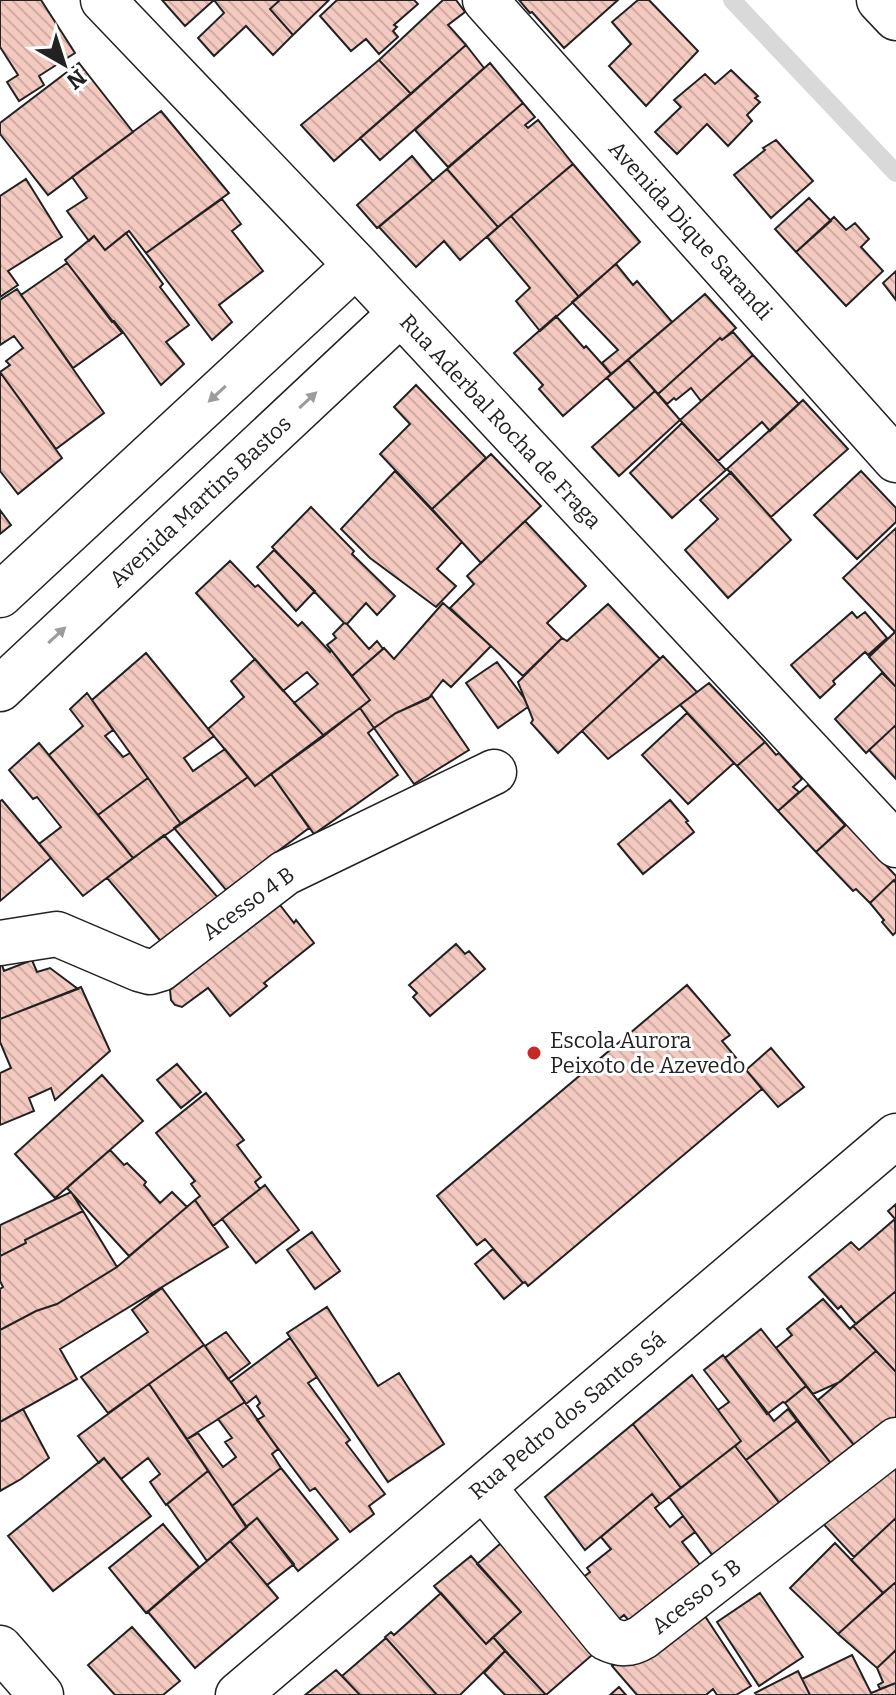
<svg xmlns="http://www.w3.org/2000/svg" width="896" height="1695" viewBox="0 0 896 1695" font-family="Bitter,serif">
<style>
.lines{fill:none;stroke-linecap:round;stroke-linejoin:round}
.stream{stroke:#d9d9d9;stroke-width:18}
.building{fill:url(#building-back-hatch);stroke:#222;stroke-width:2}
.minor-casing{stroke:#222;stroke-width:47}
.minor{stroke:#fff;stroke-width:44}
.oneway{fill:#9c9c9c}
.poi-dot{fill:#c62828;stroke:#fff;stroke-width:3}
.labels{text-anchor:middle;stroke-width:6;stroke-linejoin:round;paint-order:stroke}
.street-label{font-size:22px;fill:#222;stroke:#fff}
.poi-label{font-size:22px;fill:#222;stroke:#fff;text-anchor:start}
</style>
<defs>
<pattern id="building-back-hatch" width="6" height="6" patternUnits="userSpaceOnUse" patternTransform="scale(2)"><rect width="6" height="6" fill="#f3c9c0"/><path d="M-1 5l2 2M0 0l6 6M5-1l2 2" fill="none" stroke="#d0aca5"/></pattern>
</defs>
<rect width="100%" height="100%" fill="#fff"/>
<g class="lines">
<path class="stream" d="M732,0L896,173"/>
</g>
<path class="building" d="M0,0H41L75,53L39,76L44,85L19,101L7,82L18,75L0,47Z
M162,0H214L185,26Z
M214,0H280L270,9L293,35L273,55L246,26L214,56L198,38L224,13Z
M280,0H329L293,35L270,9Z
M337,0H414L418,4L394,25L397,27L393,31L398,37L379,54L366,39L351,51L320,16Z
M443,0H456L465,12L448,25L466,45L411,94L379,60Z
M519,0H618L564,48L532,12L530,13Z
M638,0H649L698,51L646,106L609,66L631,44L612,22Z
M466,45L484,68L380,160L360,138Z
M379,60L411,94L334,161L301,125Z
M79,63L133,132L48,195L0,134V123Z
M490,63L523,103L448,167L415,130Z
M731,70L758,96L755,98L760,102L747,115L752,121L728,146L707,124L677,154L655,132L681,107L674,100L705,74L715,84Z
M523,103L535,117L525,125L528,128L538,120L573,164L498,227L447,169Z
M161,111L229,193L146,253L129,231L105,250L94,236L89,241L67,211L87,198L72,177Z
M776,140L813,181L771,218L734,175L765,150L763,148Z
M412,156L433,181L377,228L357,205Z
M573,164L640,242L579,297L511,216Z
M447,169L498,227L460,260L444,241L416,267L379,227Z
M26,179L62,237L8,271L18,285L0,297V196Z
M809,198L831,221L796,252L775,229Z
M222,199L241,224L232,231L263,271L219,305L232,322L212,340L146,253Z
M511,216L579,297L540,331L516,301L530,288L487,237Z
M834,217L846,230L855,223L869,239L861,247L883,271L846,306L796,252Z
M126,233L163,284L160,287L189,325L166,342L184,364L161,385L123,332L114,321L112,322L65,260L94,236L105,250Z
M67,263L122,333L73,368L21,295Z
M616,264L633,285L637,281L672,322L611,374L602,363L618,350L572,302Z
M896,271V300L883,283Z
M17,289L104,413L56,449L0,372L10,365L6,361L23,348L14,336L0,345V300Z
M705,294L736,328L722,340L720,338L658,394L628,360Z
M556,316L584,348L586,346L611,374L563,416L539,389L543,385L514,353Z
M733,332L753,355L701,401L691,388L676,400L674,398L667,404L658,394L720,338L722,340Z
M753,355L799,404L770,431L762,422L718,461L680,420Z
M628,360L655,391L635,409L607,378Z
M0,372L62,458L18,494L0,471Z
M416,385L486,458L432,509L380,454L410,424L394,407Z
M655,391L680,420L619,476L592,447Z
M803,400L848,449L771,517L727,469Z
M682,423L726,470L672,518L630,473Z
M491,454L541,506L481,563L432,509Z
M395,471L462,542L437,569L456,586L436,607L370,558L341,529Z
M861,471L896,508V522L857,559L814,515Z
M731,472L791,540L728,598L685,550L718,519L700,500Z
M311,507L354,551L352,554L395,596L377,615L366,603L347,624L344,623L272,547Z
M0,510L11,525L0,534Z
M525,521L586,586L547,623L562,638L523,676L450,608L474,584L467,576Z
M896,528V631L895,632L843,578Z
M274,550L315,591L296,611L257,567Z
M230,561L255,587L258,585L298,626L302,622L330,652L331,650L370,700L324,736L294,703L318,684L307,672L283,691L196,593Z
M443,603L491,646L451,687L443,680L428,699L396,713L374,728L360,708L370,700L352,676L384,648L394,659Z
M608,604L660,659L558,753L531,723L533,720L518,682L562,638L567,641Z
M852,612L857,618L865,612L887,638L868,655L865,652L833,681L835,684L820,698L791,665Z
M344,623L347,624L369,649L377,641L383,649L352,676L327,645L336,638L333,634Z
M896,631V687L869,657Z
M146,653L214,736L184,758L193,771L225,749L248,777L181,824L92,700Z
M663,656L697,692L608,759L582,731Z
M255,659L324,736L255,786L208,729L244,697L231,681Z
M497,662L524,698L528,707L498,728L466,683Z
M882,673L896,687V725L866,753L835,719Z
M709,683L765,742L737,766L680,705Z
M87,693L113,730L105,736L123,757L130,753L148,778L98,815L49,755L83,726L70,709Z
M432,696L469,750L414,784L374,728L396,713Z
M360,708L374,728L368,733L398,775L314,834L271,774Z
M687,713L734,763L688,804L642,755Z
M896,725V779L869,750Z
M765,742L776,755L779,753L802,779L793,787L799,792L778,811L737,766Z
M39,743L133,858L83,896L39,844L61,827L37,797L33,799L9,770Z
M271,774L309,828L226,890L174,828L248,777L255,786Z
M148,778L181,824L133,858L98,815Z
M808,785L845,825L816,852L778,811Z
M2,800L51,858L0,901V801Z
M670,800L688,821L686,822L694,832L643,874L618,844Z
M847,824L896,876V883L894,880L870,903L856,889L853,891L816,852Z
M164,835L220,900L164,945L107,878Z
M894,880L896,883V932L893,935L882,922L884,920L870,903Z
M280,905L294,923L296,920L314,943L264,983L267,986L230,1016L208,988L182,1007L175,1005L171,1000L170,990L194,971L190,965L229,939L232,942Z
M456,944L465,954L469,951L485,969L430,1016L413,997L417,993L409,985Z
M0,959L4,971L32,960L37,972L50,968L78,989L0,1019Z
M687,985L730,1035L722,1041L762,1089L528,1286L525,1282L523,1283L485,1239L477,1245L437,1196Z
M81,987L110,1051L55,1100L51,1088L29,1098L34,1111L0,1125V1073L11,1068L0,1042V1019Z
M771,1048L804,1087L778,1107L746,1070Z
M177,1064L201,1092L181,1108L157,1080Z
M102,1075L143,1121L55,1198L15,1154Z
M206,1093L244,1140L237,1145L261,1177L255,1182L260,1189L213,1226L195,1200L200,1196L191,1184L195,1181L156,1133Z
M110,1150L124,1165L127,1163L146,1182L144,1185L160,1203L172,1192L187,1207L129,1256L67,1188Z
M265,1185L299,1230L256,1263L222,1219Z
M71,1192L83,1211L25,1240L26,1243L0,1256V1225Z
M195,1200L228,1247L60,1349L77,1379L0,1422V1330L36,1311L57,1304L117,1267Z
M896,1204V1220L888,1211Z
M83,1211L117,1267L57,1304L36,1311L0,1330V1289L3,1287L0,1281V1256L26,1243L25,1240Z
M895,1219L896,1291L856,1324L841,1306L838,1309L809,1277L851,1242L859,1250Z
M312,1232L340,1271L315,1289L287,1250Z
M493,1249L523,1283L504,1299L475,1264Z
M162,1288L204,1345L108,1413L81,1377L148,1332L132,1310Z
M896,1291V1372L853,1326Z
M823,1299L850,1329L853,1326L876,1351L840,1382L813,1394L776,1348L792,1335L787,1329Z
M327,1307L378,1386L399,1373L444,1444L388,1482L287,1333Z
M761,1329L806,1386L785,1403L783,1402L767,1414L725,1358Z
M226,1332L250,1363L228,1379L205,1346Z
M290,1338L317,1377L308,1383L350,1440L346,1443L385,1494L369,1506L374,1514L350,1532L315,1488L310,1491L257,1420L264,1416L257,1406L260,1403L256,1396L246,1404L231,1382Z
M204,1345L245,1402L187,1439L149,1384Z
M876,1351L896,1372V1419L858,1450L818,1400Z
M723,1355L774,1421L788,1409L797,1421L746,1460L735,1446L741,1441L718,1410L729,1402L704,1370Z
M692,1375L741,1441L681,1488L633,1424Z
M149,1384L208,1471L166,1505L150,1482L160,1474L148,1458L121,1479L104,1458L99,1463L78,1436Z
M806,1386L858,1450L836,1470L785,1403Z
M245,1402L278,1449L272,1454L281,1468L232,1506L187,1439L198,1433L223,1467L236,1457L225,1442L232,1438L218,1419Z
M23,1409L49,1458L21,1479L0,1491V1422Z
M797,1421L836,1470L785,1510L746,1460Z
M633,1424L681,1488L660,1504L652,1494L585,1550L545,1497Z
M735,1446L785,1510L716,1560L669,1497Z
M104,1458L151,1516L53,1591L8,1536Z
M896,1461V1518L854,1557L817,1517Z
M281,1468L338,1539L298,1571L257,1518L246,1527L232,1506Z
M208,1471L247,1527L207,1561L167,1504Z
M652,1494L660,1504L655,1508L670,1527L683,1516L695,1532L682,1542L704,1570L631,1623L624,1615L607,1629L573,1585L590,1572L587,1568L611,1549L601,1537Z
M257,1518L294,1564L267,1585L230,1541Z
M896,1518V1582L883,1593L851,1560Z
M163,1524L199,1567L146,1613L109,1568Z
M508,1537L599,1649L546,1695L493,1637L521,1612L477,1564Z
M230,1541L278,1598L195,1668L148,1612Z
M835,1543L883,1593L838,1634L790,1588Z
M471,1556L521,1612L486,1644L434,1586Z
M896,1582V1650L877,1668L838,1634Z
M441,1593L486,1644L493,1637L505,1651L460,1695H437L385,1637L391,1632L394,1635Z
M760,1593L803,1657L759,1686L717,1622Z
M697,1604L751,1686L736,1695H717L713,1689L706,1695H637L612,1666Z
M132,1627L180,1681L163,1695H115L88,1665Z
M386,1638L437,1695H360L342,1676Z
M896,1650V1683L880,1689L878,1685L883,1682L877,1668Z
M505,1651L546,1695H505L484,1673Z
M852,1655L872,1695H810L802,1679Z
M336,1670L360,1695H305Z
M798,1671L810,1695H757L755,1693Z
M896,1683V1695H872L871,1693Z
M619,1687L626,1695H610Z"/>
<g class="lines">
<defs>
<path id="minor" d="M103,0L356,265L896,845
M485,0L896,460
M879,0L896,18
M0,595L356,265
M0,689L401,313
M0,943L57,934L139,969L150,972L160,969L285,873L494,772
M483,1487L606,1638C620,1645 630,1645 643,1637L896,1440
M0,1648L41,1695
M238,1695L896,1136"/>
</defs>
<use href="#minor" class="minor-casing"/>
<use href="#minor" class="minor"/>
</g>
<defs><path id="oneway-solid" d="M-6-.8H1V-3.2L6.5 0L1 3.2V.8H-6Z" transform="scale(2)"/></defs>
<g class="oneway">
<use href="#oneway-solid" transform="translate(217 394) rotate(137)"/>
<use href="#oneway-solid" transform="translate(308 400) rotate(-43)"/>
<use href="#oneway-solid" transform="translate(57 635) rotate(-43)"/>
</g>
<circle class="poi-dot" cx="534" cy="1053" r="8"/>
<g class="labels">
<g class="street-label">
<text transform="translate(691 230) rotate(48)" y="8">Avenida Dique Sarandi</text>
<text transform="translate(501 421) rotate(47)" y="8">Rua Aderbal Rocha de Fraga</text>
<text transform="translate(200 501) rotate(-43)" y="8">Avenida Martins Bastos</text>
<text transform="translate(248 903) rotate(-36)" y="8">Acesso 4 B</text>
<text transform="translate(567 1415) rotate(-40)" y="8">Rua Pedro dos Santos Sá</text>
<text transform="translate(696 1596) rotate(-38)" y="8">Acesso 5 B</text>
</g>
<g class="poi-label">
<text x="550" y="1048">Escola Aurora<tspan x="550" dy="25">Peixoto de Azevedo</tspan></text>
</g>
</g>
<g transform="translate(64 64) rotate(141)" stroke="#ffffff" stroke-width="6" paint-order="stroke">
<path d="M0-6L14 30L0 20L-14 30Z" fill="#222222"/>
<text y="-12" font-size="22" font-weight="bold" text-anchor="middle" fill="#222222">N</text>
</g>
</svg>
